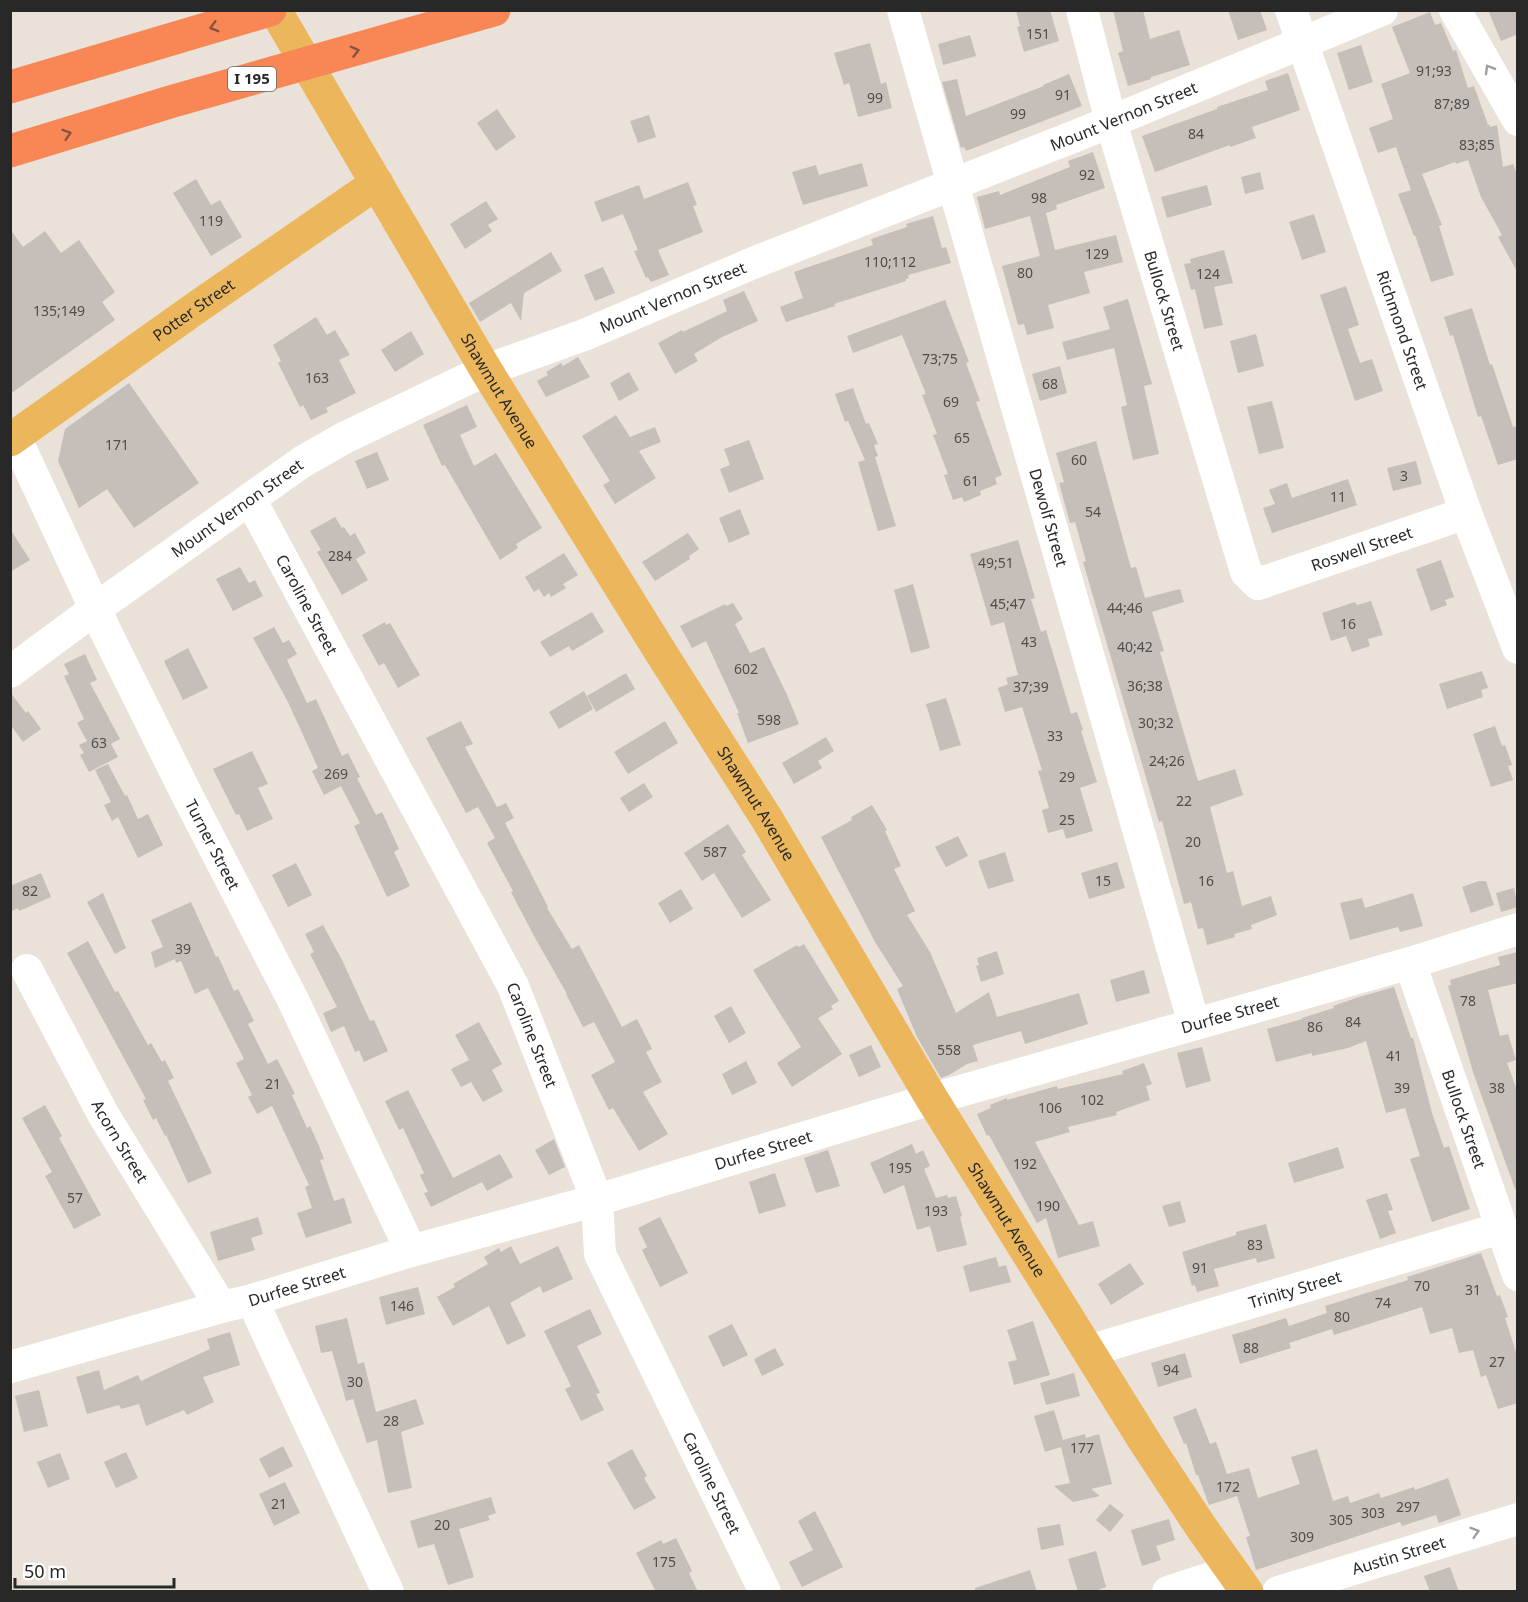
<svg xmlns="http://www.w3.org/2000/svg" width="1528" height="1602" viewBox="0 0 1528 1602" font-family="'Noto Sans',sans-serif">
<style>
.building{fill:#c5beb9}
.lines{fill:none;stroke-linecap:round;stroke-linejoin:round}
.minor{stroke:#fff;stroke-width:32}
.major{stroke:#ecb75c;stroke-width:33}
.highway{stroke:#f98755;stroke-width:33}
.oneway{stroke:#86533c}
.oneway2{stroke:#9e9e9e}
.labels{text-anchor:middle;stroke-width:6;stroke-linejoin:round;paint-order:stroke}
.number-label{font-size:14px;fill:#4f4e4c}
.shield{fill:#fff;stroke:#686868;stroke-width:1.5}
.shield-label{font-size:15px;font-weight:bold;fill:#282828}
.street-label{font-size:16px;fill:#282828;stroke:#fff}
</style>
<rect width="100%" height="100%" fill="#eae1d9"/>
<path class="building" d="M1016,10H1050L1059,41L1024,52L1017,27L1020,26Z
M1113,10H1143L1150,39L1179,30L1190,65L1151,77V79L1128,86L1118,53L1123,51Z
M1228,10H1260L1267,30L1238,40Z
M1488,10H1518V34L1501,41Z
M1430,12L1435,25L1441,23L1453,51L1456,50L1468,88L1474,86L1488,125L1489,124L1490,127L1497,125L1503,167L1513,164L1518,177V273L1498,237L1502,235L1481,197L1468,160L1456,164L1455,162L1422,174L1442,225L1439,226L1454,275L1431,282L1415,235L1414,236L1398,194L1411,190L1396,147L1378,153L1369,128L1393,119L1381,84L1410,73L1392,27Z
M970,35L976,56L943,65L938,44Z
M870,43L881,84L886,82L892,108L858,117L849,83L844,85L834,53Z
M1361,45L1373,82L1349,90L1337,53Z
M1288,73L1300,110L1252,127L1256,138L1230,147V145L1155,172L1142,136L1217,109V107L1268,90L1265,81Z
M1069,74L1082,106L966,151L964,147L961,148L942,82L957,79L966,116L1044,86L1043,85Z
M497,109L516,137L496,151L477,123Z
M649,115L656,137L638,143L630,121Z
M1093,152L1105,188L1056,205L1057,209L1046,213L1055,250L1116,235L1123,262L1084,272L1090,293L1048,305L1054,328L1027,335L1024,324L1018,325L1002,266L1040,256L1030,216L985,229L977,197L999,191L1000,195L1070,167L1068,161Z
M862,163L868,186L803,205L792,172L816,165L819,175Z
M1260,172L1264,189L1245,194L1241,177Z
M196,179L211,205L220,200L242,237L211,256L173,193Z
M688,182L697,205L693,206L703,232L658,250L669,275L651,282L648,277L646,278L634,251L638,250L623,214L602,222L594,202L639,185L644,199Z
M1207,185L1212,205L1167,218L1161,197Z
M486,201L498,219L488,225L492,231L465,249L450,224Z
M1314,214L1326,252L1302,260L1289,222Z
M933,216L942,248L946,247L951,263L908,275L909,278L906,279V281L834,304L835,306L786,322L780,307L803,298L794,272L873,245L871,239L907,227L906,224Z
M10,229L23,247L45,231L61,253L79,240L115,292L102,302L115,320L10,394Z
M1224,250L1233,283L1214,287L1223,325L1204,329L1195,289L1191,290L1184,264L1191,263L1190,259Z
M551,252L562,271L524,293L521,321L511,303L480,322L469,303Z
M603,267L615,293L595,301L584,275Z
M1346,286L1359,325L1348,329L1360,363L1372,359L1383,391L1355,401L1320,295Z
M744,291L758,321L722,337L694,354L698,361L675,374L658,343L682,330L683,332L727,311L723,300Z
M1128,299L1152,384L1144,386L1159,454L1133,460L1121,407L1127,405L1114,348L1067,360L1062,342L1110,329L1103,307Z
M945,300L969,362L966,363L980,401L976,402L1002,475L995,478L997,484L980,491L981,495L964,502L962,497L953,500L944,475L948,474L933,435L937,434L922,395L926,394L902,335L853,353L847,336Z
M1472,308L1490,365L1492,364L1513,427L1518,426V459L1498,465L1481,416L1478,417L1453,335L1450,336L1444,317Z
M316,317L327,335L335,330L350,355L339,360L356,393L326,408L328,412L311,420L303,405L300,407L278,363L281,361L273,345Z
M411,331L424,354L395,372L381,350Z
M1256,334L1264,366L1238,373L1230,341Z
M578,357L590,377L546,397L537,381L548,375L546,372L561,363L563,366Z
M1060,366L1067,393L1040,401L1032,374Z
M629,372L639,390L619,401L610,383Z
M129,383L199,483L134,528L107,489L79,508L58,461L65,429Z
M853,388L866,424L869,423L878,444L874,445L878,456L875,457L896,526L878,531L858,462L865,460L848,421L845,422L835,394Z
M1272,401L1284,448L1259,454L1247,407Z
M467,405L477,427L460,435L474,466L496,453L542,528L516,544L518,548L500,560L445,465L442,466L423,425Z
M616,415L630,437L655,427L661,442L639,451L656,478L615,504L603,485L610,481L582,436Z
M749,440L764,479L729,493L720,469L730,465L724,449Z
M1096,441L1131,568L1136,567L1145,598L1180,589L1184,602L1152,612L1164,651L1160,652L1198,781L1235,769L1243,795L1210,807L1227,873L1233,871L1242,906L1271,896L1277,915L1251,925L1252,929L1234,934L1235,937L1207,945L1203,928L1198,929L1191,902L1184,904L1162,821L1159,822L1083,562L1086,561L1075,522L1070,523L1059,483L1064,482L1056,453Z
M377,452L389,480L367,489L355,461Z
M1416,461L1422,484L1393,491L1387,468Z
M1348,479L1357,505L1272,533L1263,508L1275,504L1269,490L1287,483L1292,498Z
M740,509L750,534L729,543L719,518Z
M335,517L342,528L344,527L350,536L355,533L366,553L356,559L368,580L342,595L317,552L321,550L310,531Z
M10,529L30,560L10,572Z
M688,533L699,549L689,556L690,559L655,581L642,562Z
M1018,540L1035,598L1031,599L1041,632L1046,630L1071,714L1077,712L1083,730L1081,731L1097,782L1080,788L1093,831L1066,839L1063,829L1048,833L1042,810L1049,808L1038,771L1042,770L1022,707L1005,712L998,688L1008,684L1006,678L1018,675L1004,622L991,626L970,554Z
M564,553L578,575L563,584L566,588L551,597L549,593L544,597L539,589L534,592L525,577Z
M1441,560L1454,597L1445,600L1447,605L1431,611L1416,569Z
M240,567L249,583L255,580L263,596L233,611L216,579Z
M913,584L930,648L911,653L894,590Z
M1371,601L1383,635L1368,639L1370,646L1352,652L1346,636L1331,641L1322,613L1355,602L1357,605Z
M733,603L743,619L735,624L750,653L764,647L787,695L799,724L748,743L737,713H739L706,641L692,648L680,626L725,604L726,606Z
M592,612L604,632L572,651L569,646L550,657L540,642Z
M385,622L386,625L390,623L420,675L398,688L384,663L379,666L362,635Z
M274,627L283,643L289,640L297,654L287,660L307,703L316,699L342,756L348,753L360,777L357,778L376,815L382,812L399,849L394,852L410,886L387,897L354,826L360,823L341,786L324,795L312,771L318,768L288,702L253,638Z
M188,648L208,688L183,700L164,661Z
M85,654L97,680L90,683L120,739L111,744L118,757L89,772L80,755L84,753L79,745L87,741L77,723L84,719L64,676L69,674L64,664Z
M1482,671L1488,688L1481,690L1483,697L1447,709L1439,684Z
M626,673L635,689L596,712L587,696Z
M584,691L593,709L559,729L549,712Z
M10,692L26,713L28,711L41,729L23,742L10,724Z
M946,698L961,745L940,751L926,704Z
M461,721L473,744L465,747L497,807L506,803L514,818L505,823L548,907L547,908L572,949L579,945L622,1027L637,1019L652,1049L646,1052L662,1082L643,1092L668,1134L639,1151L613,1108L609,1110L591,1075L615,1062L594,1022L583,1027L566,994H567L534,936L511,892L513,891L487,843L495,838L478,807L466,813L426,738Z
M665,721L678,743L628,774L614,752Z
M1495,726L1502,746L1505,745L1512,765L1508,766L1513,780L1491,787L1473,734Z
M826,737L834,751L818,761L822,768L794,784L782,763Z
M252,751L268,784L258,788L273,819L247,831L239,814L236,815L213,769Z
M108,764L125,796L127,795L138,819L148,814L163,845L138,858L118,817L112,821L104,805L111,802L95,770Z
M644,783L653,797L629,812L620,798Z
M872,805L887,830L885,831L901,866L894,869L915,911L907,915L930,952L956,1013L989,992L997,1017L1079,993L1088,1024L1025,1044L1021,1031L973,1045L978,1061L967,1064L949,1075L941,1078L917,1037L897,989L903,986L875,942L821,837L852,820L851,817Z
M728,824L746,852L742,855L771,900L742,918L714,873L702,881L684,853Z
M958,836L968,856L946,867L935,847Z
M1005,852L1014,881L988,889L978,861Z
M1117,862L1125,888L1089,899L1081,873Z
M296,863L312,895L288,907L272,875Z
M41,873L51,897L19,911L18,908L10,912V886Z
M1479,881H1486L1494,905L1471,913L1462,887Z
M1514,888L1518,907L1501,912L1496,893Z
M681,889L693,909L670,923L658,903Z
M103,893L126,948L115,954L87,902Z
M1413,893L1423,926L1400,932L1398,927L1350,940L1340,903L1362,898L1365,908Z
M191,902L216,957L218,956L234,991L238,989L254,1021L248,1024L268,1064L277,1059L295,1094L292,1095L307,1128L310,1126L319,1146L324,1159L320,1160L334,1201L344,1198L352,1223L306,1238L297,1213L312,1208L305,1187L309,1185L272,1106L257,1114L248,1097L252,1095L236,1063L244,1059L208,988L195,994L181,961L176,963L175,959L155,968L151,952L163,947L151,920Z
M323,925L342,960L370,1021L374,1020L388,1051L364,1062L359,1050L355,1052L344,1026L331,1032L323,1013L337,1007L310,954L314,952L305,934Z
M88,941L115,992L118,991L148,1045L151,1043L162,1062L165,1060L174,1078L168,1081L212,1173L188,1183L166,1135L165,1136L156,1118L153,1120L143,1100L146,1099L67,953Z
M804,944L839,1001L831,1006L833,1009L818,1018L842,1054L792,1087L777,1063L801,1047L753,970L797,945L798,947Z
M997,951L1004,974L981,982L976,966L979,965L977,958Z
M1518,952V983L1488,990L1500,1036L1508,1034L1516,1060L1507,1063L1518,1093V1189H1515L1473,1072L1448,986L1451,985L1450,980L1500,965L1498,957Z
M1144,970L1150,993L1116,1002L1110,980Z
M1394,987L1411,1038H1413L1432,1113L1444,1148L1449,1146L1470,1209L1432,1222L1410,1159L1420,1156L1405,1108L1386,1113L1366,1041L1348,1048L1312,1056V1053L1276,1062L1267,1029L1302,1019V1018L1334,1008L1333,1006L1359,997Z
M731,1006L746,1033L729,1043L714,1016Z
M479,1022L502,1064L492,1070L503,1091L483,1102L471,1082L461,1087L451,1069L469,1060L455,1035Z
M871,1045L881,1067L859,1077L849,1055Z
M1202,1047L1211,1081L1186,1088L1177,1053Z
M746,1061L757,1083L732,1095L722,1074Z
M1144,1063L1152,1084L1146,1086L1150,1100L1116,1112L1117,1115L1068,1127L1070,1132L1035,1142L1079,1225L1093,1221L1100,1246L1058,1258L1046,1218L1037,1223L989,1135L987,1136L977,1114L991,1108L990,1105L1007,1098V1100L1057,1086L1058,1089L1123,1074L1122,1071Z
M408,1090L453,1178L500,1154L513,1177L487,1191L482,1182L431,1207L424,1193L428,1192L420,1175L424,1173L403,1128L399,1130L385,1101Z
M45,1105L62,1136L59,1138L101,1215L74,1229L45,1176L52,1172L22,1118Z
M554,1139L565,1167L549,1175L535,1150Z
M912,1144L916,1154L923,1150L930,1166L924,1169L936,1198L947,1195L948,1198L956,1196L962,1216L960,1217L967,1245L937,1252L930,1226L917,1230L904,1185L884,1194L870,1163Z
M1338,1147L1344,1168L1294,1183L1288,1163Z
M828,1150L840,1186L816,1193L804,1158Z
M775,1173L786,1206L759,1214L749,1182Z
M1387,1193L1393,1210L1388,1211L1396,1233L1380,1239L1366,1200Z
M1180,1201L1186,1222L1169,1227L1162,1206Z
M258,1217L263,1234L251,1238L255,1250L218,1261L210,1232Z
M660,1217L688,1273L660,1287L642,1250L647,1247L638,1228Z
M1266,1224L1275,1258L1257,1263L1256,1258L1214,1269L1219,1286L1197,1292L1195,1285L1192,1286L1182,1252L1236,1235V1232Z
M511,1246L520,1264L558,1246L573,1279L543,1293L540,1286L510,1303L526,1336L507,1345L489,1306L453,1326L437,1297L455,1287L453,1284L488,1264L484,1257L499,1248L501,1252Z
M1481,1253L1497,1296L1500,1295L1508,1317L1505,1318L1518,1358V1403L1498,1409L1486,1375L1481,1377L1473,1350L1459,1353L1452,1328L1430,1334L1422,1307L1334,1335L1332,1329L1289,1343L1291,1348L1240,1364L1232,1335L1286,1318L1289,1326L1327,1313L1325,1306L1408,1280L1407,1277Z
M996,1257L999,1267L1006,1265L1011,1282L970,1292L963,1266Z
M1130,1263L1144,1284L1111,1305L1098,1284Z
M418,1287L425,1314L386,1325L379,1297Z
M590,1309L602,1334L577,1346L600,1393L596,1394L604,1410L581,1421L565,1389L571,1386L544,1331Z
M347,1318L358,1364L364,1362L376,1412L416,1399L424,1424L401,1432L412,1488L388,1493L377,1440L367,1443L353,1399L346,1401L332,1351L321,1353L315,1326Z
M1033,1321L1050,1375L1014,1385L1008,1362L1017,1360L1007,1330Z
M732,1324L748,1355L723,1367L708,1336Z
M230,1332L240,1365L203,1377L214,1402L187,1415L184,1410L146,1426L139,1404L121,1409L119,1405L87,1414L76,1377L99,1370L104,1390L138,1375L141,1381L210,1349L207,1339Z
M775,1348L784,1365L762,1376L754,1359Z
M1185,1353L1192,1377L1158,1387L1151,1363Z
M1074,1373L1080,1396L1046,1405L1040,1383Z
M39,1390L48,1426L24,1432L15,1396Z
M1196,1408L1210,1444L1216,1442L1227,1474L1249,1468L1258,1498L1300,1484L1291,1457L1317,1449L1333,1501L1348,1496L1350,1503L1379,1493L1381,1498L1414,1487L1415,1490L1448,1478L1461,1515L1439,1523L1436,1515L1402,1526L1400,1522L1256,1570L1246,1537L1250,1536L1237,1496L1209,1505L1198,1475H1196L1186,1443L1184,1444L1173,1417Z
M1054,1410L1063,1440L1085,1434L1086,1438L1099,1434L1112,1484L1091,1489L1100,1496L1073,1502L1054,1486L1070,1483L1061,1447L1045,1452L1034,1416Z
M283,1446L293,1466L269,1478L259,1459Z
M632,1449L647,1476L644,1478L656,1498L634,1510L607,1463Z
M126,1452L138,1478L116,1488L104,1462Z
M60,1453L70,1479L48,1488L37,1462Z
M285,1482L300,1513L274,1526L259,1494Z
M491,1497L496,1513L488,1516L490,1520L459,1529L474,1577L448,1585L434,1544L418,1548L410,1521Z
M1110,1504L1124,1515L1110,1532L1096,1520Z
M815,1511L843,1567L802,1587L789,1562L813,1550L798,1521Z
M1169,1519L1175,1540L1156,1546L1161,1560L1142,1566L1131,1530Z
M1060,1524L1064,1545L1041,1550L1037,1528Z
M676,1538L692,1571L689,1573L698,1592H656L636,1553L661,1540L663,1544Z
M1096,1551L1106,1587L1092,1592H1078L1068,1559Z
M1450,1567L1459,1592H1430L1424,1576Z
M1030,1570L1037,1592H975V1588Z"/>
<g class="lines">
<g class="minor">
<path id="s1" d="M903,10L1194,1024"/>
<path id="s2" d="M1082,10L1111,122L1246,572L1258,584L1466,513"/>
<path id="s3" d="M1291,10L1466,513L1518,648"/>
<path d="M1455,10L1518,120"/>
<path id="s4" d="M15,437L107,634L187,795L293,1000L411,1251"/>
<path id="s5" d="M250,499L513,986L597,1200L600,1254L765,1592"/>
<path id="s6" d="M10,672L95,609L302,462L344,438L486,370L584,335L753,263L1088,131L1382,10"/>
<path id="s7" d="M1410,963L1518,1275"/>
<path id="s8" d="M27,970L103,1114L221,1307"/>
<path d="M252,1300L388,1592"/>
<path id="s9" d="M1088,1351L1501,1228"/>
<path id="s10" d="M10,1367L221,1307L252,1300L411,1251L597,1200L932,1099L1410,963L1518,929"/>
<path d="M1168,1592L1232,1571"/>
<path id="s11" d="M1278,1592L1518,1519"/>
</g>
<g class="major">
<path id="s12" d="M275,10L486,370L663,656L767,819L932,1099L1145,1442L1201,1527L1247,1592"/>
<path id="s13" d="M10,440L200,305L377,183"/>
</g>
<path class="highway" d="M10,87L270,10
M10,151L170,102L494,10"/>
</g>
<defs><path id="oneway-chevron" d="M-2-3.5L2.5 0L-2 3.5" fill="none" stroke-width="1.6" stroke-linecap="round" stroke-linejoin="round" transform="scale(1.5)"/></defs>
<g class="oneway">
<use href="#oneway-chevron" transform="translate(214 27) rotate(164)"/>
<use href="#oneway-chevron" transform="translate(355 51) rotate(-15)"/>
<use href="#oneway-chevron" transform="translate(67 134) rotate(-17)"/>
</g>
<g class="oneway2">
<use href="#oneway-chevron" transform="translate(1489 69) rotate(-120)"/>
<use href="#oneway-chevron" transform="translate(1475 1532) rotate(-17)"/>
</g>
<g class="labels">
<g class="number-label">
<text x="1038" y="39">151</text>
<text x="1434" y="76">91;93</text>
<text x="1063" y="100">91</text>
<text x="875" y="103">99</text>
<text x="1452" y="109">87;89</text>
<text x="1018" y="119">99</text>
<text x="1196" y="139">84</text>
<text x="1477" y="150">83;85</text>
<text x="1087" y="180">92</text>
<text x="1039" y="203">98</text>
<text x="211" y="226">119</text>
<text x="1097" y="259">129</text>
<text x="890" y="267">110;112</text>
<text x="1025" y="278">80</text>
<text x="1208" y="279">124</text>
<text x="59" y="316">135;149</text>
<text x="940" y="364">73;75</text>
<text x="317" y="383">163</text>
<text x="1050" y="389">68</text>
<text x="951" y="407">69</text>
<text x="962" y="443">65</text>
<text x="117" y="450">171</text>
<text x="1079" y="465">60</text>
<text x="1404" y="481">3</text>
<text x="971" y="486">61</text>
<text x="1338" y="502">11</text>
<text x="1093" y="517">54</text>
<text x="340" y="561">284</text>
<text x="996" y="568">49;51</text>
<text x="1008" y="609">45;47</text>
<text x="1125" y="613">44;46</text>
<text x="1348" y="629">16</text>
<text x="1029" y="647">43</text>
<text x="1135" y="652">40;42</text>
<text x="746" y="674">602</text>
<text x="1145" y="691">36;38</text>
<text x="1031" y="692">37;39</text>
<text x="769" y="725">598</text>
<text x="1156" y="728">30;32</text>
<text x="1055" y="741">33</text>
<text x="99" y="748">63</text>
<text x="1167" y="766">24;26</text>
<text x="336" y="779">269</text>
<text x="1067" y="782">29</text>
<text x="1184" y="806">22</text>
<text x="1067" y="825">25</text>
<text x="1193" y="847">20</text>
<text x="715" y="857">587</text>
<text x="1103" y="886">15</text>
<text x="1206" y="886">16</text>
<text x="30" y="896">82</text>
<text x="183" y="954">39</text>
<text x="1468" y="1006">78</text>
<text x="1353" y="1027">84</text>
<text x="1315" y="1032">86</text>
<text x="949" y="1055">558</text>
<text x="1394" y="1061">41</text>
<text x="273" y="1089">21</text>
<text x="1402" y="1093">39</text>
<text x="1497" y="1093">38</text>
<text x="1092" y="1105">102</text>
<text x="1050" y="1113">106</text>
<text x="1025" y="1169">192</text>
<text x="900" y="1173">195</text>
<text x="75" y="1203">57</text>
<text x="1048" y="1211">190</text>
<text x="936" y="1216">193</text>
<text x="1255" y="1250">83</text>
<text x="1200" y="1273">91</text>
<text x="1422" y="1291">70</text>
<text x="1473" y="1295">31</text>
<text x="1383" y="1308">74</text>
<text x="402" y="1311">146</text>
<text x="1342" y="1322">80</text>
<text x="1251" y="1353">88</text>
<text x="1497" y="1367">27</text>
<text x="1171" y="1375">94</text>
<text x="355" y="1387">30</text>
<text x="391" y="1426">28</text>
<text x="1082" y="1453">177</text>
<text x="1228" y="1492">172</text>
<text x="279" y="1509">21</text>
<text x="1408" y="1512">297</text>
<text x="1373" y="1518">303</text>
<text x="1341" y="1525">305</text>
<text x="442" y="1530">20</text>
<text x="1302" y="1542">309</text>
<text x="664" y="1567">175</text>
</g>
<rect class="shield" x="228" y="67" width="48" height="24" rx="4.5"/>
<g class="shield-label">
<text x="252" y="84">I 195</text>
</g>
<g class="street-label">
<text dy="6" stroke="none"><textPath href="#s6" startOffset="1252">Mount Vernon Street</textPath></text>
<text dy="6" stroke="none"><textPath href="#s6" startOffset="766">Mount Vernon Street</textPath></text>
<text dy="6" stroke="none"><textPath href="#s2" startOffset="302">Bullock Street</textPath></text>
<text dy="6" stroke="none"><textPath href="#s13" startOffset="225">Potter Street</textPath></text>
<text dy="6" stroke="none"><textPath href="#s3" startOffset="339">Richmond Street</textPath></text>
<text dy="6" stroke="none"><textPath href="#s12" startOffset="442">Shawmut Avenue</textPath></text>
<text dy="6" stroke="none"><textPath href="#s6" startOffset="280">Mount Vernon Street</textPath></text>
<text dy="6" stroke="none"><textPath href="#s1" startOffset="528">Dewolf Street</textPath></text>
<text dy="6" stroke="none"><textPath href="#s2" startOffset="712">Roswell Street</textPath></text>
<text dy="6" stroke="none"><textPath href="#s5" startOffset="120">Caroline Street</textPath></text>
<text dy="6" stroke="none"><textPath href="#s12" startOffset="928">Shawmut Avenue</textPath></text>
<text dy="6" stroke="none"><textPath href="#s4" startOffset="453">Turner Street</textPath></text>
<text dy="6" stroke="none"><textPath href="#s10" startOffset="1270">Durfee Street</textPath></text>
<text dy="6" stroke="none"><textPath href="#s5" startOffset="606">Caroline Street</textPath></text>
<text dy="6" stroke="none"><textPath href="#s7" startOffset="165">Bullock Street</textPath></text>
<text dy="6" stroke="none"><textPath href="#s8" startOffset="195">Acorn Street</textPath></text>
<text dy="6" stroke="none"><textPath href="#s10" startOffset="784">Durfee Street</textPath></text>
<text dy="6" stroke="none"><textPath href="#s12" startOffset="1414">Shawmut Avenue</textPath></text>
<text dy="6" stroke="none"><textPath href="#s10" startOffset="298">Durfee Street</textPath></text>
<text dy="6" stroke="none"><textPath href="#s9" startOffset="216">Trinity Street</textPath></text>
<text dy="6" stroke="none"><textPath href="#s5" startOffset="1092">Caroline Street</textPath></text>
<text dy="6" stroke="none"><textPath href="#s11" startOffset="126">Austin Street</textPath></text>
</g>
</g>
<rect width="1528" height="1602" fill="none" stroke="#282828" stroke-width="24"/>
<path d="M15 1578v9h159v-9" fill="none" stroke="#282828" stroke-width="3"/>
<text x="24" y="1578" font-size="18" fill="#282828" stroke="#ffffff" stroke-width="4.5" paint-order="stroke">50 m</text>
</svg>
